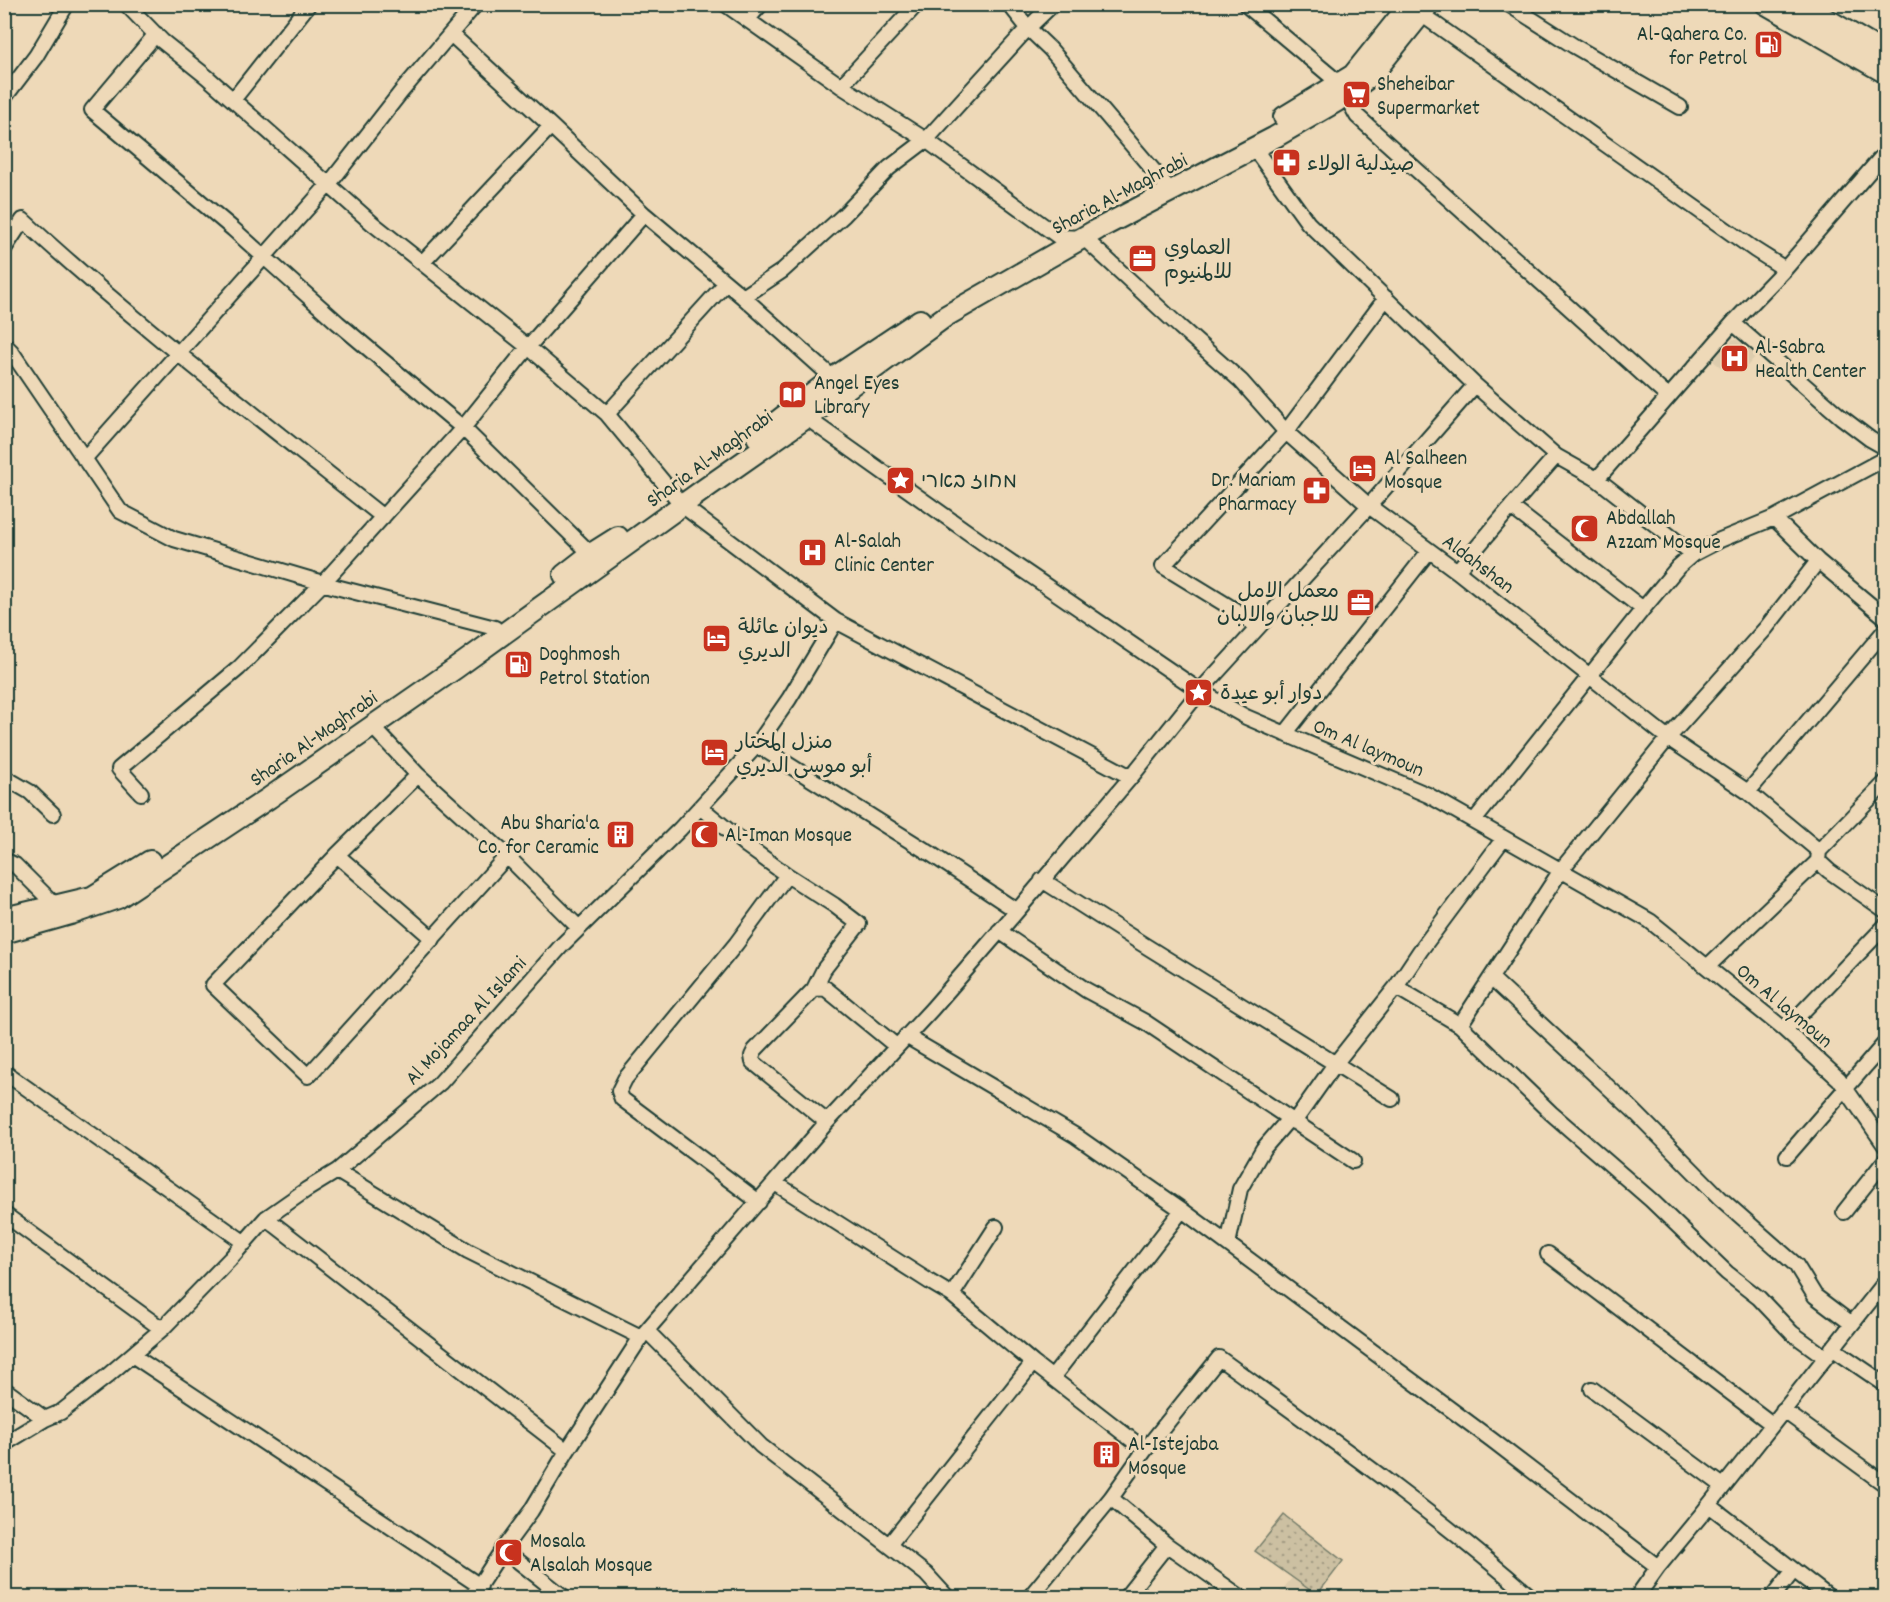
<svg xmlns="http://www.w3.org/2000/svg" width="1890" height="1602" viewBox="0 0 1890 1602" font-family="Dekko,'Playpen Sans Arabic','Playpen Sans Hebrew',sans-serif">
<style>
.built{fill:#ddccad}
.grass{fill:url(#grass-dots);stroke:#767e6b;stroke-width:1.5}
.lines{fill:none;stroke-linecap:round;stroke-linejoin:round}
.street-casing{stroke:#1f3d34;stroke-width:18}
.secondary-casing{stroke:#1f3d34;stroke-width:24}
.street{stroke:#eed9b8;stroke-width:14}
.secondary{stroke:#eed9b8;stroke-width:20}
.labels{text-anchor:middle;stroke-width:6;stroke-linejoin:round;paint-order:stroke}
.poi-label{font-size:21px;fill:#1f3d34;stroke:#eed9b8;text-anchor:start}
.street-label{font-size:21px;fill:#1f3d34;stroke:#eed9b8}
</style>
<defs>
<pattern id="grass-dots" width="8" height="8" patternUnits="userSpaceOnUse" patternTransform="scale(1.5)"><rect width="8" height="8" fill="#ccc0a2"/><path d="M2 2h.1M6 6h.1" fill="none" stroke="#a59d85" stroke-width="1.8" stroke-linecap="round"/></pattern>
</defs>
<rect width="100%" height="100%" fill="#eed9b8"/>
<filter id="ink" filterUnits="userSpaceOnUse"><feTurbulence type="fractalNoise" baseFrequency=".0167" numOctaves="2"/><feDisplacementMap in="SourceGraphic" scale="12" xChannelSelector="R" yChannelSelector="G"/><feConvolveMatrix kernelMatrix="1 2 1 2 8 2 1 2 1" color-interpolation-filters="sRGB"/></filter>
<g filter="url(#ink)">
<path class="built" d="M1733,339L1737,340L1756,356L1741,373L1729,361L1727,364L1723,362L1721,364L1724,367L1723,369L1713,361L1729,342L1730,343Z
M1292,1578L1319,1597H1276Z"/>
<path class="grass" d="M1284,1515L1343,1561L1317,1595L1255,1551Z"/>
<g class="lines">
<defs>
<path id="street" d="M126,4L162,41L207,77L372,223L528,347L607,414L683,506L836,621L1131,777
M725,4L841,86L926,140L1059,237L1084,238L1180,327L1241,381L1286,432L1369,506L1457,571L1668,738L1748,792L1819,851L1818,861L1829,871L1886,911
M1009,4L1028,28L1050,49L1165,184
M1245,4L1339,83L1357,116L1668,397
M1508,4L1574,46L1680,107
M1421,14L1755,250L1785,269
M748,19L761,4
M156,34L92,110L233,229L338,323L463,428L591,554
M452,35L551,126L644,214L743,297L833,378
M841,86L917,4
M4,98L36,56L67,4
M233,100L309,4
M1254,148L1308,223L1475,385L1556,456L1597,479L1693,554
M4,249L23,220C138,326 262,420 383,517
M422,263L551,126
M743,297L782,271L844,215L889,168L926,140L1028,28L1053,4
M1733,323L1841,417L1870,439L1886,448
M4,344L11,351L120,511L174,539L336,587L495,628
M607,414L726,283
M807,418L983,543L1200,691L1246,717L1428,795L1650,921L1785,1030L1839,1079L1886,1147
M84,459L329,184L401,92L476,4
M1597,479L1733,323L1785,269L1886,152
M1511,507L1643,609
M1774,518L1818,561L1886,618
M1457,571L1511,507L1556,456
M1257,627L1238,612L1163,566L1286,432L1386,298
M372,726L418,775L507,856L579,928
M1285,734L1429,551
M757,745L931,854L1017,911
M418,775L337,855L213,985L308,1076L507,856
M4,777L30,792L53,814
M1748,792L1886,629
M141,793L119,769L239,668L323,583L463,428L528,347L644,214
M700,807L747,846L787,875L736,944L625,1079L619,1091L622,1099L759,1202
M1474,821L1643,609L1678,567L1693,554L1720,540L1774,518L1886,458
M1819,851L1886,782
M337,855L433,939
M4,860L15,865L55,905
M787,875L834,905L859,924L824,969L814,989
M1042,880L1141,943L1392,1099
M999,931L1086,990L1145,1022L1353,1161
M1707,967L1818,861
M1491,978L1633,1110L1720,1198L1796,1265L1815,1296L1852,1324
M1396,987L1460,1025L1551,1113L1651,1200L1727,1273L1759,1298L1792,1333L1825,1357
M1460,1025L1561,870L1668,738L1766,628L1818,561
M1785,1030L1886,925
M906,1036L1076,1136L1182,1210L1052,1378
M4,1072L245,1243
M827,1122L753,1062L752,1056L755,1050L814,989L825,988L896,1046
M1294,1122L1335,1064L1396,987L1420,951L1504,838
M1787,1156L1886,1042
M337,1171L468,1251L641,1337
M775,1183L930,1282L952,1295L1033,1363L1145,1450
M1182,1210L1492,1440L1658,1567
M1844,1212L1886,1159
M4,1214L162,1329
M266,1218L567,1451
M1228,1244L1240,1189L1263,1149L1289,1119
M1548,1254L1772,1424
M952,1295L996,1227
M647,1331L761,1446L926,1574L948,1598
M1832,1348L1886,1385
M132,1355L480,1586
M4,1389L45,1419
M1592,1389L1723,1486
M1783,1410L1886,1485
M4,1444L45,1419L61,1412L106,1377L162,1329L230,1259L266,1218L306,1190L337,1171L440,1083L563,944L680,829L757,745L789,699L836,621
M1111,1498L1167,1545L1242,1598
M1709,1505L1830,1598
M889,1545L1033,1363
M503,1549L565,1598
M471,1598L503,1549L531,1511L567,1451L641,1337L827,1122L932,1009L1017,911L1131,777L1200,691L1369,506L1475,385
M1029,1598L1111,1498L1145,1450L1219,1358C1325,1435 1433,1511 1532,1598
M1125,1598L1167,1545
M1636,1598L1658,1567L1701,1515L1886,1281
M1772,1598L1794,1570"/>
<path id="secondary" d="M1766,4L1886,73
M1801,4L1886,54
M1284,117L1353,75L1410,4
M757,437L833,378L920,320
M564,575L591,554L618,537
M4,918L92,897L150,861
M4,933L71,914L118,898L269,798L456,668L703,490L823,406L946,316L1098,229L1275,137L1337,101L1372,75L1429,4"/>
</defs>
<use href="#street" class="street-casing"/>
<use href="#secondary" class="secondary-casing"/>
<use href="#street" class="street"/>
<use href="#secondary" class="secondary"/>
</g>
</g>
<defs>
<symbol id="fuel-square" viewBox="-11 -11 22 22"><rect x="-9" y="-9" width="18" height="18" rx="4" fill="#c8321e" stroke="#eed9b8"/><path d="M-5.5-6h7V0h2V4h1.3V-2.5L3-4.5l.8-.8L6-3V5H2.5V1h-1V6h-7ZM-4.2-4.7v3.2H.2V-4.7Z" fill="#fff"/></symbol>
<symbol id="supermarket-square" viewBox="-11 -11 22 22"><rect x="-9" y="-9" width="18" height="18" rx="4" fill="#c8321e" stroke="#eed9b8"/><path d="M-6-5.5h2.5l.6 2H6L4.5 2H-2.5L-4.4-4H-6ZM-1.5 3.2a1.3 1.3 0 1 0 .1 0ZM3 3.2a1.3 1.3 0 1 0 .1 0Z" fill="#fff"/></symbol>
<symbol id="pharmacy-square" viewBox="-11 -11 22 22"><rect x="-9" y="-9" width="18" height="18" rx="4" fill="#c8321e" stroke="#eed9b8"/><path d="M-2-6h4v4h4v4h-4v4h-4v-4h-4v-4h4Z" fill="#fff"/></symbol>
<symbol id="office-square" viewBox="-11 -11 22 22"><rect x="-9" y="-9" width="18" height="18" rx="4" fill="#c8321e" stroke="#eed9b8"/><path d="M-6-3h4V-5.5h4V-3h4V5H-6ZM-1-4.5V-3h2v-1.5ZM-6 0V1H6V0Z" fill="#fff"/></symbol>
<symbol id="hospital-square" viewBox="-11 -11 22 22"><rect x="-9" y="-9" width="18" height="18" rx="4" fill="#c8321e" stroke="#eed9b8"/><path d="M-5-5h3v3.5h4V-5h3V5h-3V1.5h-4V5h-3Z" fill="#fff"/></symbol>
<symbol id="library-square" viewBox="-11 -11 22 22"><rect x="-9" y="-9" width="18" height="18" rx="4" fill="#c8321e" stroke="#eed9b8"/><path d="M-6-4Q-3-5.5-.7-3.5V5Q-3 3-6 4ZM6-4Q3-5.5 .7-3.5V5Q3 3 6 4Z" fill="#fff"/></symbol>
<symbol id="hotel-square" viewBox="-11 -11 22 22"><rect x="-9" y="-9" width="18" height="18" rx="4" fill="#c8321e" stroke="#eed9b8"/><path d="M-6-4.5h1.5V1H6V5H4.5V3h-9V5H-6ZM-4 0a1.8 1.8 0 1 1 3.6 0ZM.5 0V-2.5h3Q6-2.5 6 0Z" fill="#fff"/></symbol>
<symbol id="sight-square" viewBox="-11 -11 22 22"><rect x="-9" y="-9" width="18" height="18" rx="4" fill="#c8321e" stroke="#eed9b8"/><path d="M0-6L1.8-2.2L6-1.7L2.9 1.2L3.7 5.4L0 3.3L-3.7 5.4L-2.9 1.2L-6-1.7L-1.8-2.2Z" fill="#fff"/></symbol>
<symbol id="mosque-square" viewBox="-11 -11 22 22"><rect x="-9" y="-9" width="18" height="18" rx="4" fill="#c8321e" stroke="#eed9b8"/><path d="M3.5-4.9A6 6 0 1 0 3.5 4.9A5 5 0 1 1 3.5-4.9Z" fill="#fff"/></symbol>
<symbol id="building-square" viewBox="-11 -11 22 22"><rect x="-9" y="-9" width="18" height="18" rx="4" fill="#c8321e" stroke="#eed9b8"/><path d="M-4-6H4V6H1V3H-1V6H-4ZM-2.5-4.3h1.7v1.8h-1.7ZM.8-4.3h1.7v1.8H.8ZM-2.5-1h1.7V.8h-1.7ZM.8-1h1.7V.8H.8Z" fill="#fff"/></symbol>
</defs>
<g fill-rule="evenodd">
<use href="#fuel-square" x="1752" y="28" width="33" height="33"/>
<use href="#supermarket-square" x="1340" y="78" width="33" height="33"/>
<use href="#pharmacy-square" x="1270" y="146" width="33" height="33"/>
<use href="#office-square" x="1126" y="242" width="33" height="33"/>
<use href="#hospital-square" x="1718" y="342" width="33" height="33"/>
<use href="#library-square" x="776" y="378" width="33" height="33"/>
<use href="#hotel-square" x="1346" y="452" width="33" height="33"/>
<use href="#sight-square" x="884" y="464" width="33" height="33"/>
<use href="#pharmacy-square" x="1300" y="474" width="33" height="33"/>
<use href="#mosque-square" x="1568" y="512" width="33" height="33"/>
<use href="#hospital-square" x="796" y="536" width="33" height="33"/>
<use href="#office-square" x="1344" y="586" width="33" height="33"/>
<use href="#hotel-square" x="700" y="622" width="33" height="33"/>
<use href="#fuel-square" x="502" y="648" width="33" height="33"/>
<use href="#sight-square" x="1182" y="676" width="33" height="33"/>
<use href="#hotel-square" x="698" y="736" width="33" height="33"/>
<use href="#building-square" x="604" y="818" width="33" height="33"/>
<use href="#mosque-square" x="688" y="818" width="33" height="33"/>
<use href="#building-square" x="1090" y="1438" width="33" height="33"/>
<use href="#mosque-square" x="492" y="1536" width="33" height="33"/>
</g>
<g class="labels">
<g class="poi-label">
<text x="1747" y="40" text-anchor="end">Al-Qahera Co.<tspan x="1747" dy="24">for Petrol</tspan></text>
<text x="1377" y="90">Sheheibar<tspan x="1377" dy="24">Supermarket</tspan></text>
<text x="1307" y="170">صيدلية الولاء</text>
<text x="1164" y="254">العماوي<tspan x="1164" dy="24">للالمنيوم</tspan></text>
<text x="1755" y="353">Al-Sabra<tspan x="1755" dy="24">Health Center</tspan></text>
<text x="814" y="389">Angel Eyes<tspan x="814" dy="24">Library</tspan></text>
<text x="1384" y="464">Al Salheen<tspan x="1384" dy="24">Mosque</tspan></text>
<text x="1296" y="486" text-anchor="end">Dr. Mariam<tspan x="1296" dy="24">Pharmacy</tspan></text>
<text x="921" y="487">מחוז בארי</text>
<text x="1606" y="524">Abdallah<tspan x="1606" dy="24">Azzam Mosque</tspan></text>
<text x="834" y="547">Al-Salah<tspan x="834" dy="24">Clinic Center</tspan></text>
<text x="1339" y="597" text-anchor="end">معمل الامل<tspan x="1339" dy="24">للاجبان والالبان</tspan></text>
<text x="738" y="633">ديوان عائلة<tspan x="738" dy="24">الديري</tspan></text>
<text x="539" y="660">Doghmosh<tspan x="539" dy="24">Petrol Station</tspan></text>
<text x="1220" y="699">دوار أبو عيدة</text>
<text x="736" y="748">منزل المختار<tspan x="736" dy="24">أبو موسى الديري</tspan></text>
<text x="599" y="829" text-anchor="end">Abu Sharia'a<tspan x="599" dy="24">Co. for Ceramic</tspan></text>
<text x="725" y="841">Al-Iman Mosque</text>
<text x="1128" y="1450">Al-Istejaba<tspan x="1128" dy="24">Mosque</tspan></text>
<text x="530" y="1547">Mosala<tspan x="530" dy="24">Alsalah Mosque</tspan></text>
</g>
<g class="street-label">
<text transform="translate(1119 193) rotate(-28)" y="7">Sharia Al-Maghrabi</text>
<text transform="translate(709 458) rotate(-36)" y="7">Sharia Al-Maghrabi</text>
<text transform="translate(1479 563) rotate(37)" y="7">Aldahshan</text>
<text transform="translate(313 738) rotate(-35)" y="7">Sharia Al-Maghrabi</text>
<text transform="translate(1369 747) rotate(23)" y="7">Om Al laymoun</text>
<text transform="translate(1785 1005) rotate(40)" y="7">Om Al laymoun</text>
<text transform="translate(465 1020) rotate(-47)" y="7">Al Mojamaa Al Islami</text>
</g>
</g>
<rect width="1890" height="1602" fill="none" stroke="#eed9b8" stroke-width="24"/>
<rect x="12" y="12" width="1866" height="1578" fill="none" stroke="#1f3d34" stroke-width="2" filter="url(#ink)"/>
</svg>
